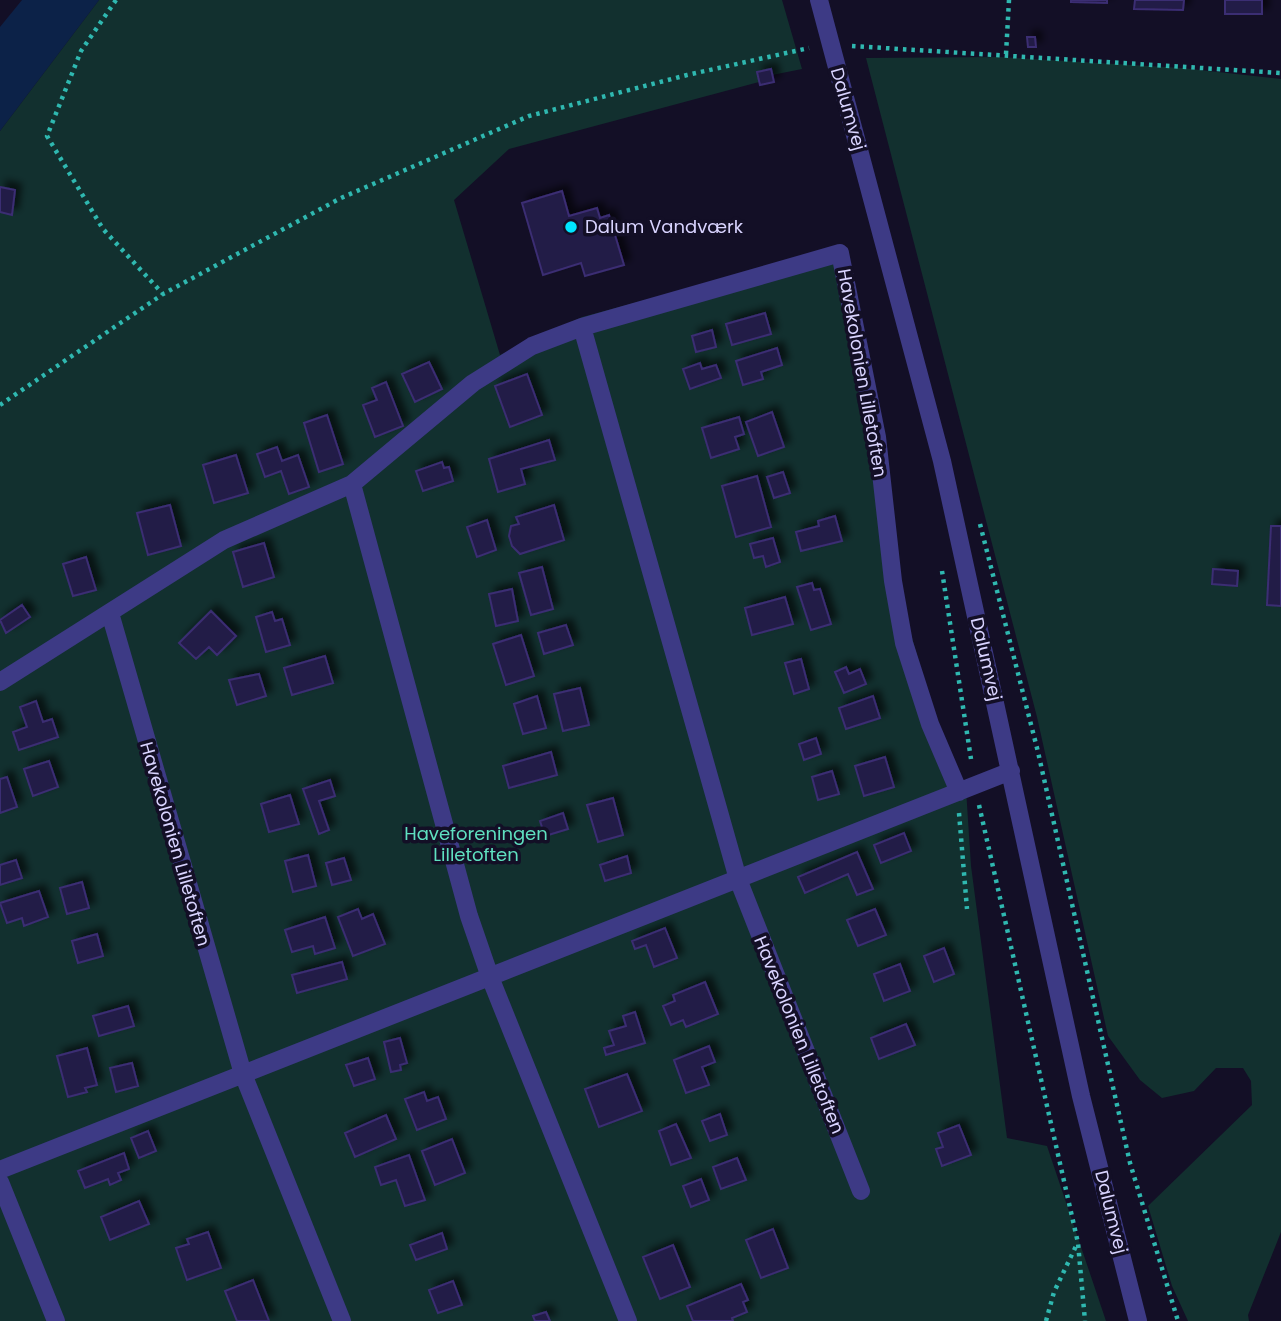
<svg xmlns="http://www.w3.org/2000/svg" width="1281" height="1321" viewBox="0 0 1281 1321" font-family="Poppins,sans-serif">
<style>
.green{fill:#12302f}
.water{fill:#0c2248}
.building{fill:#241b47;stroke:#3b2d73;stroke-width:2;filter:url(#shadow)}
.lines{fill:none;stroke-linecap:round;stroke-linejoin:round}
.path{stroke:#2fb8b0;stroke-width:4.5;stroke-dasharray:3.5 5;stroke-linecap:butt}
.minor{stroke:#3d3a85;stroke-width:18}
.poi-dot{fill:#00e5ff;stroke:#130f26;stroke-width:2.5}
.labels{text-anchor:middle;stroke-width:7;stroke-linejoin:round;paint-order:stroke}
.street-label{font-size:18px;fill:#d9d4ff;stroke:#130f26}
.poi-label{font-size:18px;fill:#d9d4ff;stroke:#130f26;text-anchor:start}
.park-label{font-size:18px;fill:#5fe0c0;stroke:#130f26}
</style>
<defs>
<filter id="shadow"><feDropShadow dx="6" dy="-6" stdDeviation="3.5" flood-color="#0009"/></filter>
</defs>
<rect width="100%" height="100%" fill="#130f26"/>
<path class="green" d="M99,0H782L802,69L772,75L757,73L759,82L509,149L454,200L500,355L582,317L844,247L908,623L933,713L966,789L971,866L1007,1138L1047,1146L1106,1321H0V131Z
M1000,57L1182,68L1281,79V1232L1248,1315L1249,1321H1188L1172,1286L1148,1206L1252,1105L1251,1081L1243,1068H1216L1194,1091L1162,1098L1140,1080L1108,1036L1037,717L866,58Z"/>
<path class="water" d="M22,0H99L0,131V27Z"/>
<path class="building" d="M1071,0H1107V3L1071,2Z
M1135,0H1184L1183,10L1134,9Z
M1225,0H1262V14H1225Z
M1027,37H1035L1036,47H1028Z
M771,69L774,82L760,85L757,72Z
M0,187L15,190L12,215L0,212Z
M562,191L569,216L597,208L600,218L609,215L624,265L585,276L581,263L543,275L522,203Z
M765,313L771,334L732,345L726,324Z
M712,330L716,347L696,352L692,336Z
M777,348L782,365L761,372L763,379L743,385L736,361Z
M429,362L442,389L415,402L402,374Z
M700,363L702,369L716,365L721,378L690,389L683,369Z
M527,374L542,415L510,427L495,386Z
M386,382L403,426L375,437L363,405L377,400L372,388Z
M772,412L784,447L758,456L746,422Z
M327,415L343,464L319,472L304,423Z
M739,417L744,434L735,437L739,449L711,458L702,428Z
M549,440L555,460L521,469L525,484L498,492L489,459Z
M277,447L282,461L298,455L309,487L289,494L281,471L265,477L257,454Z
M236,455L248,493L214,503L203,465Z
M442,462L444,468L449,467L453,481L423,491L416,471Z
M783,472L790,493L774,498L767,477Z
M757,476L771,527L736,537L722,486Z
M170,505L181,546L148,555L137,513Z
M554,505L564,540L520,554L512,546L509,536L511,526L519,524L516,517Z
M835,516L842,541L801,551L796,532L819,526L818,521Z
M487,520L496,550L477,557L467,527Z
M1271,526H1281V606L1267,605Z
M773,538L780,562L766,567L763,556L754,558L750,544Z
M264,543L274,577L243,587L233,552Z
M86,557L96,590L73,596L63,564Z
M542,567L553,609L531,615L519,573Z
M1213,569L1238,571L1237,586L1212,584Z
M812,583L814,590L820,589L831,624L811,630L797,587Z
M512,589L518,621L496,626L489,594Z
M785,597L793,624L752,635L745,608Z
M22,605L30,617L6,633L0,620Z
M211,611L236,636L217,655L209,647L196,659L179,643Z
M272,612L275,621L282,619L290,645L266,652L256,617Z
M566,625L573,645L544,654L538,633Z
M521,635L534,676L506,685L493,644Z
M325,656L333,683L292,695L284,668Z
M801,659L809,689L794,694L785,663Z
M846,667L849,674L860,669L866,684L844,693L835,672Z
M259,674L266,696L237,705L229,680Z
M580,688L589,725L563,731L554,694Z
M537,696L546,728L523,734L514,704Z
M873,696L880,718L846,729L839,708Z
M36,701L43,722L52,719L58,737L19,750L13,732L27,727L20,707Z
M816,738L821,754L804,760L799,744Z
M551,752L557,775L509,788L503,766Z
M885,757L894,787L864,796L855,766Z
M49,761L58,787L33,796L24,769Z
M832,771L839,794L818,800L812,777Z
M7,777L17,807L0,813V779Z
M330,780L335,796L319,801L329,830L319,834L303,789Z
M290,795L299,824L269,832L261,804Z
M613,798L623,835L598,842L587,805Z
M563,813L568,829L545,836L540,821Z
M904,833L911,851L881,863L874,845Z
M857,852L873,889L857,895L848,874L805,893L798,877Z
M308,855L316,886L293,892L285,861Z
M627,856L631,873L605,881L600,865Z
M344,858L351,880L332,885L326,863Z
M16,860L22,878L0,885V865Z
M82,882L89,908L67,914L60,888Z
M39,891L48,917L24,926L22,918L7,923L0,903Z
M358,909L362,919L373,914L385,944L353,956L338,917Z
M875,909L886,935L858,946L847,920Z
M325,917L335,948L315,954L313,946L292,952L285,930Z
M665,928L677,958L654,967L646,945L635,949L632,941Z
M97,934L103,956L78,963L72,941Z
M944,948L954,974L934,982L924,956Z
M342,962L347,979L297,993L292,975Z
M900,964L910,991L884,1001L874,974Z
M705,982L718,1014L686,1027L683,1020L671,1025L663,1006L675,1001L673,995Z
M128,1006L134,1026L99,1036L93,1016Z
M635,1012L645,1043L606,1055L604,1048L614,1045L609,1031L626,1026L623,1016Z
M906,1024L915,1045L879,1059L871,1038Z
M400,1038L407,1063L400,1065L401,1070L391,1072L384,1042Z
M709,1046L715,1062L702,1067L709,1085L686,1093L674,1060Z
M87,1048L97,1085L85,1088L87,1092L68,1097L57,1056Z
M368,1058L375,1079L354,1086L346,1065Z
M132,1063L138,1086L116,1092L110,1068Z
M627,1074L642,1111L599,1127L585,1089Z
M424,1092L427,1101L438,1097L446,1119L417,1130L405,1099Z
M720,1114L727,1135L710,1141L702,1121Z
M386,1115L396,1139L355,1157L345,1133Z
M676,1124L691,1158L671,1165L659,1131Z
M959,1125L971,1155L942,1166L936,1149L943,1147L938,1133Z
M148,1131L156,1151L139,1158L131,1138Z
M452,1139L465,1173L435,1185L422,1151Z
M124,1153L129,1169L118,1173L121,1180L110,1185L108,1179L85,1188L78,1171Z
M409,1155L425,1200L405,1206L396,1180L381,1185L375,1167Z
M737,1158L746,1180L721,1189L713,1167Z
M701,1179L709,1200L691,1207L683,1186Z
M139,1201L149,1224L110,1240L101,1217Z
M773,1229L788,1268L761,1278L746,1240Z
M208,1232L221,1268L187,1280L176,1248L189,1244L187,1239Z
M442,1233L447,1249L416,1260L410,1245Z
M673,1245L690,1287L660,1299L643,1257Z
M253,1280L269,1321H237L225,1291Z
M453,1281L462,1305L438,1313L429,1290Z
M741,1284L748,1300L743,1302L747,1312L732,1318L733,1321H693L687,1306Z
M546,1312L550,1321H535L533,1316Z"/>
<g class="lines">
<path class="path" d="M116,0L81,51L47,136L103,229L163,294
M852,46L1281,73
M1006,54L1009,0
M0,405L163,294L341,198L529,116L687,75L809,48
M980,524L1038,752L1130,1163L1178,1321
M942,571L971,759
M979,805L1078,1243L1085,1321
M959,813L967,909
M1046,1321L1054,1292L1077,1244"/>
<path class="minor" d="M819,0L942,461L1081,1096L1138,1321
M582,327L738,879L861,1191
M352,484L469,916L490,977L628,1321
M110,613L243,1074L342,1321
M0,682L224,540L352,484L473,383L532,346L582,327L840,253L877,437L893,581L904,643L930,724L959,792
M0,1170L1011,771
M0,1182L56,1321"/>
</g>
<circle class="poi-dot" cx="571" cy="227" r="7"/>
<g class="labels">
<g class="street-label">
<text transform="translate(848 109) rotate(74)" y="6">Dalumvej</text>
<text transform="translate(862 373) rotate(80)" y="6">Havekolonien Lilletoften</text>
<text transform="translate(986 659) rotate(77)" y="6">Dalumvej</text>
<text transform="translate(175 844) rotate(74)" y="6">Havekolonien Lilletoften</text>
<text transform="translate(799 1035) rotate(68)" y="6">Havekolonien Lilletoften</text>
<text transform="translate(1111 1212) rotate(76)" y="6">Dalumvej</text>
</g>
<g class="poi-label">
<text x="585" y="233">Dalum Vandværk</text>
</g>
<g class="park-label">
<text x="476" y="840">Haveforeningen<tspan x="476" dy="21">Lilletoften</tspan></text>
</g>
</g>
</svg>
